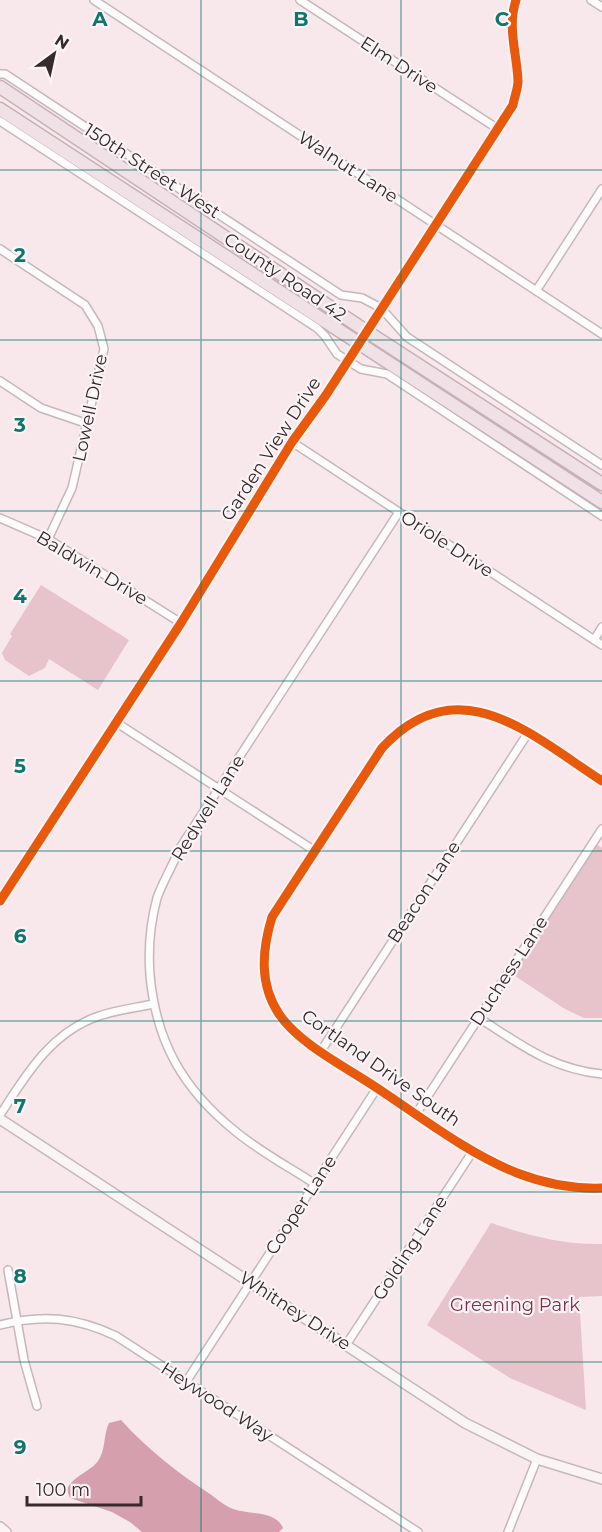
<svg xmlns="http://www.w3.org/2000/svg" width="602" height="1532" viewBox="0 0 602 1532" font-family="Montserrat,sans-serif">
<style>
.green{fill:#e7c3cc}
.water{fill:#d59fae}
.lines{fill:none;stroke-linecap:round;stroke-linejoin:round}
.street-casing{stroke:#c5b8bc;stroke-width:10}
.secondary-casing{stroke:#c5b8bc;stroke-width:12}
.highway-casing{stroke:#c6b1b7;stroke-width:15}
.street{stroke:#fefbfc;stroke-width:7}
.secondary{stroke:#faf4f5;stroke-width:9}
.highway{stroke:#f0e1e6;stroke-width:12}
.cycleway-casing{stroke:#fbf4f6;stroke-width:13}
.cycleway{stroke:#e8590c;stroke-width:9}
.grid{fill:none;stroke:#0f766e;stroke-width:1.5;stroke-opacity:0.55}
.labels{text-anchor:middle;stroke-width:4.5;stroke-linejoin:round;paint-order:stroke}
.street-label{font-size:18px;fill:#362a2d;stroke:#fbf4f6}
.park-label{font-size:18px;fill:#842f4d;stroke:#fbf4f6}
.grid-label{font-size:20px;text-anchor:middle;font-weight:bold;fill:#0f766e;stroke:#fbf4f6;stroke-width:4.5;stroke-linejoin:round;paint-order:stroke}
</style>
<rect width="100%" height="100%" fill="#f8e7eb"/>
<path class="green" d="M41,585L129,640L98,690L49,659L45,668L29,676L5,660L2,653L12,636L10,634Z
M596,844L602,848V1018H584L565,1009L512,974Z
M491,1223C527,1235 564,1245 602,1244V1296L579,1297L586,1410L510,1378L427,1325Z"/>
<path class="water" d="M121,1420C147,1449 178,1473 210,1494C217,1499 225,1506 233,1509C249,1515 276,1510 283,1528L279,1532H142L130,1522L112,1512L70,1498L67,1490C71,1477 90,1472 98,1461C106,1450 103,1435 109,1423Z"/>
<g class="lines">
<defs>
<path id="street" d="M94,0L602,334
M300,0L498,129
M591,0L602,7
M0,74H5L341,295L362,298L381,308L407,337L602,465
M0,121L317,328L325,336L337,354L361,369L387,374L602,516
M0,249L85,305L98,326L104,349L72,488L48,539
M536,291L602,189
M0,381L41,408L88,424
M292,442L602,645
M0,518L48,539L181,623
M594,640L602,627
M117,723L315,851
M602,781C530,734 458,666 382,748L272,917C262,950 259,984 279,1014C299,1044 346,1067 377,1088C421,1117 467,1153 517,1173C543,1183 574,1189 602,1188
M479,1018C520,1044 551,1069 602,1074
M321,1051L528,733
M416,1114L602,829
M0,1115C26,1075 51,1032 99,1016C116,1010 135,1008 153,1004
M315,1184C289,1167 259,1151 235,1131C183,1089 156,1042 150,975C148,949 150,924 157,898C163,881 173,865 180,848L399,512
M8,1270L24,1360L37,1406
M0,1325C42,1314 76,1317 116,1336L418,1532
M346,1345L473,1151
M186,1382L377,1088
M508,1532L537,1459"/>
<path id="secondary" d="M0,901L181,623L292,442L326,395L513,105C514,98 518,89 518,81C517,54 507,27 516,0
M0,1119L465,1423L537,1459L602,1479
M0,1527L6,1532"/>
<path id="highway" d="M0,87L366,331L602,484
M0,109L602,502"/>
</defs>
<use href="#street" class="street-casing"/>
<use href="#secondary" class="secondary-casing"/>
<use href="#highway" class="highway-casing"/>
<use href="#street" class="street"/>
<use href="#secondary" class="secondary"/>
<use href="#highway" class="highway"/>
<defs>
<path id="cycleway" d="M602,781C530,734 458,666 382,748L272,917C262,950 259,984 279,1014C299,1044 346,1067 377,1088C421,1117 467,1153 517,1173C543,1183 574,1189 602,1188
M0,901L181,623L292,442L326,395L513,105C514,98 518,89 518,81C517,54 507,27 516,0"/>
</defs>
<use href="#cycleway" class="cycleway-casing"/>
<use href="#cycleway" class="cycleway"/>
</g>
<path class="grid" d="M201,0V1532M401,0V1532M0,170H602M0,340H602M0,511H602M0,681H602M0,851H602M0,1021H602M0,1192H602M0,1362H602"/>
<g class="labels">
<g class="street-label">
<text transform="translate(399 65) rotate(33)" y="6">Elm Drive</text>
<text transform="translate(348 167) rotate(33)" y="6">Walnut Lane</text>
<text transform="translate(152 171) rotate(33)" y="6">150th Street West</text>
<text transform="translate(285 277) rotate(34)" y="6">County Road 42</text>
<text transform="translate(90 408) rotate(-78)" y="6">Lowell Drive</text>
<text transform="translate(271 449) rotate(-57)" y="6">Garden View Drive</text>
<text transform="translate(447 544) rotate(33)" y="6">Oriole Drive</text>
<text transform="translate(92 568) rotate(31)" y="6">Baldwin Drive</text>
<text transform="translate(208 808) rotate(-58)" y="6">Redwell Lane</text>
<text transform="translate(424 892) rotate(-57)" y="6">Beacon Lane</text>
<text transform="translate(509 971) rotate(-57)" y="6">Duchess Lane</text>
<text transform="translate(381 1068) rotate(35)" y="6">Cortland Drive South</text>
<text transform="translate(301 1205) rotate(-57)" y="6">Cooper Lane</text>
<text transform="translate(410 1248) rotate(-57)" y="6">Golding Lane</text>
<text transform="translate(295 1311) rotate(33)" y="6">Whitney Drive</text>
<text transform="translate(217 1402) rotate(33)" y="6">Heywood Way</text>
</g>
<g class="park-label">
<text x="515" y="1311">Greening Park</text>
</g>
</g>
<g class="grid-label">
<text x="100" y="26">A</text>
<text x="301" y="26">B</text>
<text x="502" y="26">C</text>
<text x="20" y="262">2</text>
<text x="20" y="432">3</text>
<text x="20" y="603">4</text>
<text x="20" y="773">5</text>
<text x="20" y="943">6</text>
<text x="20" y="1113">7</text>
<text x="20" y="1283">8</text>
<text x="20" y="1454">9</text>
</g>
<g transform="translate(54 54) rotate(33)" stroke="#fbf4f6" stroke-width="4.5" paint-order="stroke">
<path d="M0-4.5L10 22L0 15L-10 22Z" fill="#362a2d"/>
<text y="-9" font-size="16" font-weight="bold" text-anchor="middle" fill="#362a2d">N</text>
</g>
<path d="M27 1496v9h114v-9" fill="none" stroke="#362a2d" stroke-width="3"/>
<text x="36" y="1496" font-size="18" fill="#362a2d" stroke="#fbf4f6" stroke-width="4.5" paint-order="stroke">100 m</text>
</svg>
